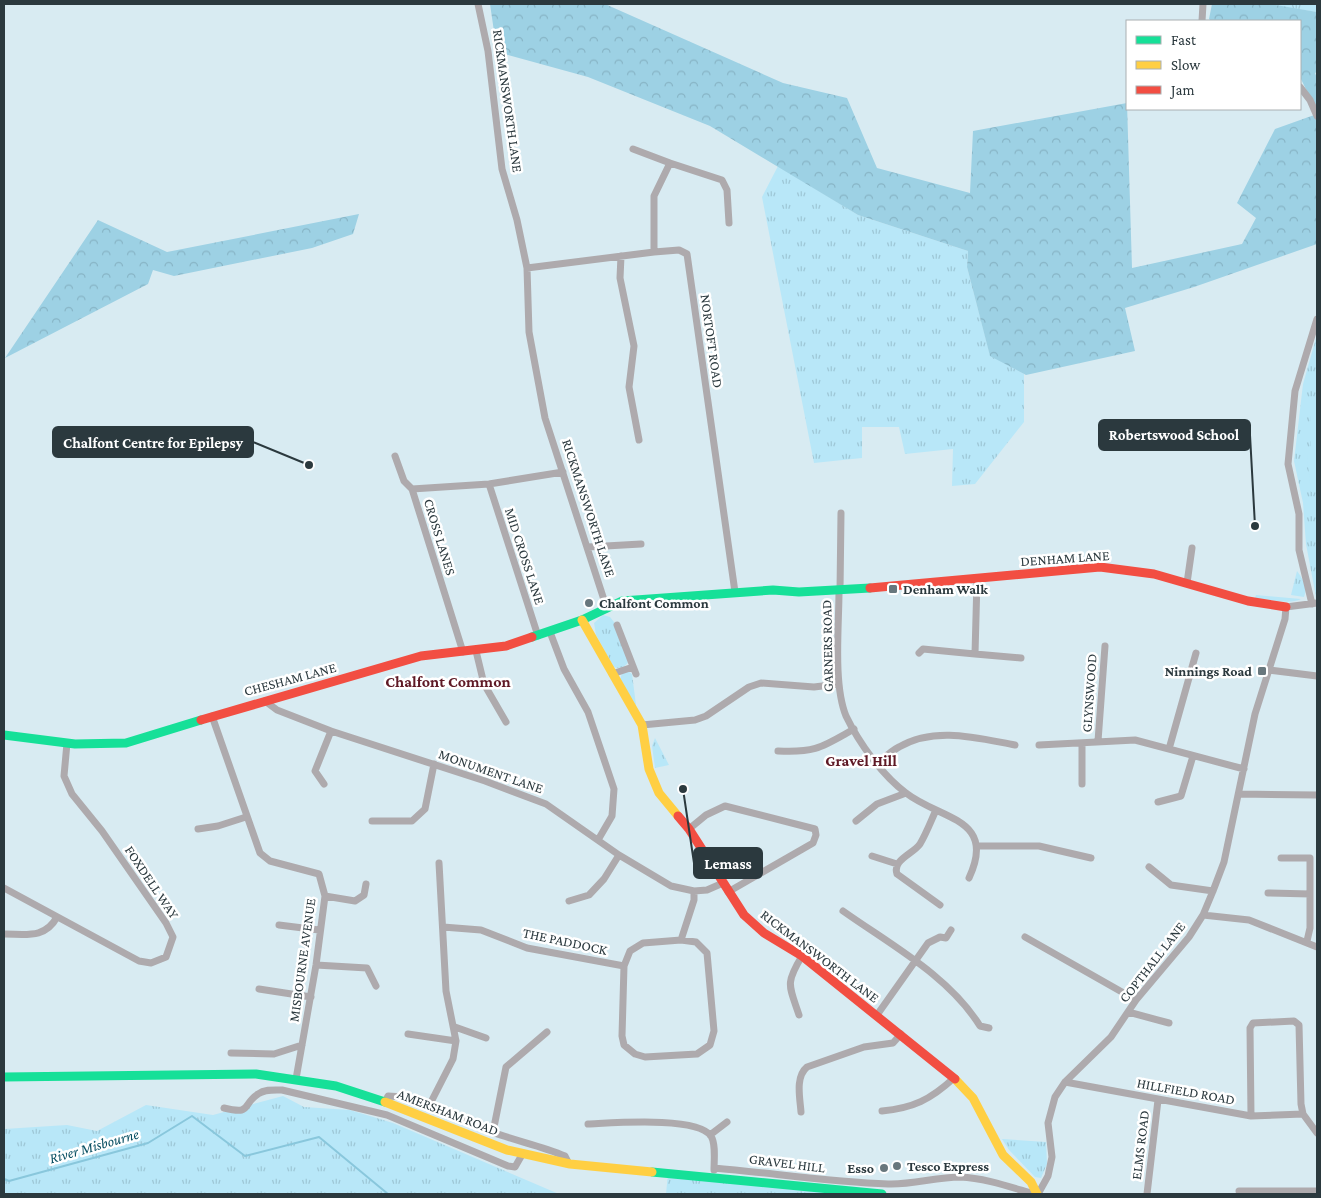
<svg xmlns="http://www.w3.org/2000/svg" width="1321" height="1198" viewBox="0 0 1321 1198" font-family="'Crimson Pro',serif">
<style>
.grass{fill:url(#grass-tufts)}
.forest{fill:url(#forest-crowns)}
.pitch{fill:#b8e7f8}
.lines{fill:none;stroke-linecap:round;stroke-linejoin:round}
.stream{stroke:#89c7dc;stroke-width:2}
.street{stroke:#aeaaad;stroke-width:7}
.fast{stroke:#16e098;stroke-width:9}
.slow{stroke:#ffcf43;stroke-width:9}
.jam{stroke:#f24e42;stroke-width:9}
.poi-dot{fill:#68777d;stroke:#fff;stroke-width:2}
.labels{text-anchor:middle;stroke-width:5;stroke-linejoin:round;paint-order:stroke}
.street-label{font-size:14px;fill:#2b393e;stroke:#fff}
.poi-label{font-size:14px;font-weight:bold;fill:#2b393e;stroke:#fff;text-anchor:start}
.water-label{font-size:15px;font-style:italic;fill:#084f62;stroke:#fff}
.quarter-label{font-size:16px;font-weight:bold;fill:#5e1925;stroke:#fff}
.leader{fill:none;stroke:#2b393e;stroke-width:2}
.callout-dot{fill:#2b393e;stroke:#fff;stroke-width:2}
.callout{fill:#2b393e;stroke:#2b393e;stroke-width:2}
.callout-label{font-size:15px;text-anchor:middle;font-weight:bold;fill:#fff}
</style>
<defs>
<pattern id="grass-tufts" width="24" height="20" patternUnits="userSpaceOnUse" patternTransform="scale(1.25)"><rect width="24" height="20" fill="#b8e7f8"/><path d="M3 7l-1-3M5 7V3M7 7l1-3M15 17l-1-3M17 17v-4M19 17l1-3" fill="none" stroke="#9ec7d6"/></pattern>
<pattern id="forest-crowns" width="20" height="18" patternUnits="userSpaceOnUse" patternTransform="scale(1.25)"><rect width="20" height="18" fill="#9dd1e4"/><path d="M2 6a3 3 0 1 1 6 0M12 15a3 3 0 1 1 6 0" fill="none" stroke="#87b4c5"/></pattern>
</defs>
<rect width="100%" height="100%" fill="#d8ebf2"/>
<path class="grass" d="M1278,4H1317V12L1277,6Z
M778,166L858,215L968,251L967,267L990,355L1024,374V422L975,484L952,486L953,449L905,454L899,427H862V458L814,463L762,197Z
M1317,335V597H1316L1306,544L1303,503L1294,461L1303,384Z
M1297,571C1303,579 1308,588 1304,597L1291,595Z
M1256,595L1301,599C1290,605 1268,599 1255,598Z
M603,615L610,617L614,622L629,660C627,666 620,670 614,667L596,635L594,623Z
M628,671L632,674L636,705L620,680L622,673Z
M655,738L669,765L655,768L652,746Z
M283,1096L304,1107L350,1110L393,1123L559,1194H4V1129L67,1125L97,1131L146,1105L213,1115Z
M1002,1139L1046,1142L1047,1164L1041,1178L1035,1177L1009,1150Z
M668,1173L841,1194H666Z"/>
<path class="forest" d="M490,4H605L783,83L847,98L877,168L970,193L973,131L1127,103L1132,268L1242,244L1256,218L1237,203L1275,129L1317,114V244L1194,287L1125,308L1135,351L1026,375L990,356L967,267L968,251L858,215L710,126L588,77L497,52Z
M1212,4H1270L1317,12V72L1315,73L1317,78V112L1300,77V21H1211L1209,19Z
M359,214L353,234L312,248L174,276L153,270L148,284L5,358L98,220L167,252Z"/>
<path class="pitch" d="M1317,408V451H1311L1310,409Z
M1317,454V491L1311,492L1307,456Z"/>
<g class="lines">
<path class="stream" d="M4,1179L9,1181L148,1143L192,1116L245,1156L319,1137L388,1194"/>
<path class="street" d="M478,4L488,51L502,169L517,220L527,268L529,332L545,418L607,609
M1202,21L1203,4
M1300,87L1310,100L1317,116
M633,149L670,163
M654,252V196L670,163L722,180L727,190L729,223
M621,256L620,278L634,346L629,387L639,440
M527,268L654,252L679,250L687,254L735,592
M395,456L404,481L412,489L463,652
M489,484L538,636
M412,489L489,484L563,472
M588,547L641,544
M977,580L975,654L1021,658
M1187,583L1192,548
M839,591C839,626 833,684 846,716C859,743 882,775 906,793C941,820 997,818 969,878
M840,591L841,513
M1312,604L1299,550V514L1288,464L1295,391L1317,319
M617,625L636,674
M550,632L564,669L588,712L614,789L612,816L598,840
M476,651L484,684L506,722
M919,653L923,649L975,654
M1269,670L1317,676
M612,674L633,667
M265,701L277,710L331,731L485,781L546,804L619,855L671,886L694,891L707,890L723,883
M212,716L260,853L270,861L319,874L325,896L316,965L296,1079
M642,725L695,720L706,716L749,687L761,683L814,687L839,684
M1098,741L1105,646
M1039,745L1135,740L1244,769
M1169,749L1196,653
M778,751C816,753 822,747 854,729
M877,764C884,758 891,751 899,747C935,726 977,738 1015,745
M324,784L315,771L331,731
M1082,784V743
M1240,794L1317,795
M1158,802L1181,796L1193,756
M936,810C931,821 926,834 920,844C913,854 892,860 897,874L940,905
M372,821H412L425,809L434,764
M856,821L877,804L906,793
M198,829L218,826L246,817
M689,829L706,815L725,806L815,829L816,835L813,843L728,892
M978,846H1039L1091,858
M872,856L897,864
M1281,858H1310V928L1307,941
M1149,867L1171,885L1213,891
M4,888L139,961L151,963L166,957L173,937L166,923L102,831L72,794L64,776L67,743
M1268,893L1310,894
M325,896L355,901L364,895L366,884
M569,901L589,895L604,879L619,855
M843,911C891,945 949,976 980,1026L989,1028
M1203,915L1249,920L1317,947
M279,925L319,930
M443,927L481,930L527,948L624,966
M4,934C26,934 45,939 57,917
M1025,937L1136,1000
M681,940L696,942L707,953L714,1031L710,1045L697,1054L645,1057L635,1054L624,1045L622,1036L624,966L630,951L643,943Z
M681,940L694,900V891
M316,965L367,968L376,986
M259,989L311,997
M1128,1012L1169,1023
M799,1015C789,985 785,984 802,956
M877,1015L928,943L940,937L946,938L951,930
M455,1027L486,1038
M408,1034L456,1041
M231,1053L274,1054L302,1045
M1065,1082L1251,1116L1303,1114
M385,1102L388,1096C417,1096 464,1121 492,1132C516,1141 542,1146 565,1156L569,1164
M429,1106L453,1059L456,1041L446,991L439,863
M224,1108C253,1115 241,1105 258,1094C265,1089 274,1090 282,1090L387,1115L508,1166L515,1167L523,1153
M882,1111C913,1108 930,1100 954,1078
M801,1112C800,1098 795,1077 807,1067L864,1047L893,1043L901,1034
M1251,1116L1250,1028L1253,1023L1294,1021L1299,1025L1301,1104L1303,1114L1317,1133
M588,1124C613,1123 697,1116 711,1136C716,1144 714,1161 714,1170
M493,1132L506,1067L547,1032
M710,1135L727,1122
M714,1168C772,1173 830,1182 888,1184C912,1185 936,1177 960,1177C985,1178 1010,1187 1034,1194
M1239,1191H1317
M1038,1194L1048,1176L1052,1157L1048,1123L1055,1097L1065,1082L1111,1037L1136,1000L1189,937L1203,915L1213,891L1224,862L1255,714L1285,619L1286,607L1317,603
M1147,1194L1158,1100"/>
<path class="fast" d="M532,637L582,620L622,601L773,590L799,592L870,588
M4,735L75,744L126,743L201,720
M4,1077L256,1074L336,1086L385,1102
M652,1172L882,1194"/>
<path class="slow" d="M582,620L642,725L649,769L659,793L678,816
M955,1079L973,1098L1003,1155L1031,1182L1037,1194
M385,1102L507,1150L570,1164L652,1172"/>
<path class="jam" d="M870,588L1100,567L1154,574L1248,601L1286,607
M201,720L421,656L506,646L532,637
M678,816L689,829L744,915L764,933L802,956L955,1079"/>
</g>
<g class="poi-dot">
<rect x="888" y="584" width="10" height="10" rx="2.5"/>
<circle cx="589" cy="603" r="5"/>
<rect x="1257" y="666" width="10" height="10" rx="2.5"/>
<circle cx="897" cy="1166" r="5"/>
<circle cx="884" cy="1168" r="5"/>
</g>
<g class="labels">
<g class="street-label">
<text transform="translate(508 101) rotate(82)" y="5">RICKMANSWORTH LANE</text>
<text transform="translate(712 341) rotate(82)" y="5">NORTOFT ROAD</text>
<text transform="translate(589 508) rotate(72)" y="5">RICKMANSWORTH LANE</text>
<text transform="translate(440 537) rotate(73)" y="5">CROSS LANES</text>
<text transform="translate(525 556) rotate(72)" y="5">MID CROSS LANE</text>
<text transform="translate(1065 558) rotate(-4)" y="5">DENHAM LANE</text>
<text transform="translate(827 646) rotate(-91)" y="5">GARNERS ROAD</text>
<text transform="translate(290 679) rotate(-15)" y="5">CHESHAM LANE</text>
<text transform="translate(1089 693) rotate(-86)" y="5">GLYNSWOOD</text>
<text transform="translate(491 771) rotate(19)" y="5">MONUMENT LANE</text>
<text transform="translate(152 882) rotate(56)" y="5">FOXDELL WAY</text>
<text transform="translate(565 941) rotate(12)" y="5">THE PADDOCK</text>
<text transform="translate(820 956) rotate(37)" y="5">RICKMANSWORTH LANE</text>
<text transform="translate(302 960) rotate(-82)" y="5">MISBOURNE AVENUE</text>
<text transform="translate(1152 962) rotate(-52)" y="5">COPTHALL LANE</text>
<text transform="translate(1186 1091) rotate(10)" y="5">HILLFIELD ROAD</text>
<text transform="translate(448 1112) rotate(21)" y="5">AMERSHAM ROAD</text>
<text transform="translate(1140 1145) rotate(-83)" y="5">ELMS ROAD</text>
<text transform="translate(787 1163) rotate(7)" y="5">GRAVEL HILL</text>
</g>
<g class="poi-label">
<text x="903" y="594">Denham Walk</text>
<text x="599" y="608">Chalfont Common</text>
<text x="1252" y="676" text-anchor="end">Ninnings Road</text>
<text x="907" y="1171">Tesco Express</text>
<text x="874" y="1173" text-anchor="end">Esso</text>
</g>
<g class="water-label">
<text transform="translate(94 1146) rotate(-16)" y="5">River Misbourne</text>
</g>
<g class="quarter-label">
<text x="448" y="687">Chalfont Common</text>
<text x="861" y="766">Gravel Hill</text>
</g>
</g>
<path class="leader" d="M1255 526L1250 435M309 465L253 442M683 789L694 863"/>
<g class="callout-dot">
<circle cx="1255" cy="526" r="5"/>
<circle cx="309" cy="465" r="5"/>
<circle cx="683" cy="789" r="5"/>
</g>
<g class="callout">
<rect x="1099" y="420" width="151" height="30" rx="5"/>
<rect x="53" y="427" width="200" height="30" rx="5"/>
<rect x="694" y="848" width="68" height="30" rx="5"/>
</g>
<g class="callout-label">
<text x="1174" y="440">Robertswood School</text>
<text x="153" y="448">Chalfont Centre for Epilepsy</text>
<text x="728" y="869">Lemass</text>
</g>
<rect width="1321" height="1198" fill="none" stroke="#2b393e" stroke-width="10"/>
<rect x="1126" y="20" width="175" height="90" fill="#ffffff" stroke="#aab0b2"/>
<rect x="1136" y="36" width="25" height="8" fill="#16e098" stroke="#aab0b2"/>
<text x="1171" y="45" font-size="15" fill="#2b393e">Fast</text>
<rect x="1136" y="61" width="25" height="8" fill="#ffcf43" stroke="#aab0b2"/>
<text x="1171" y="70" font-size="15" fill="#2b393e">Slow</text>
<rect x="1136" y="86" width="25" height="8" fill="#f24e42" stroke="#aab0b2"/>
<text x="1171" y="95" font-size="15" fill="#2b393e">Jam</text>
</svg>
